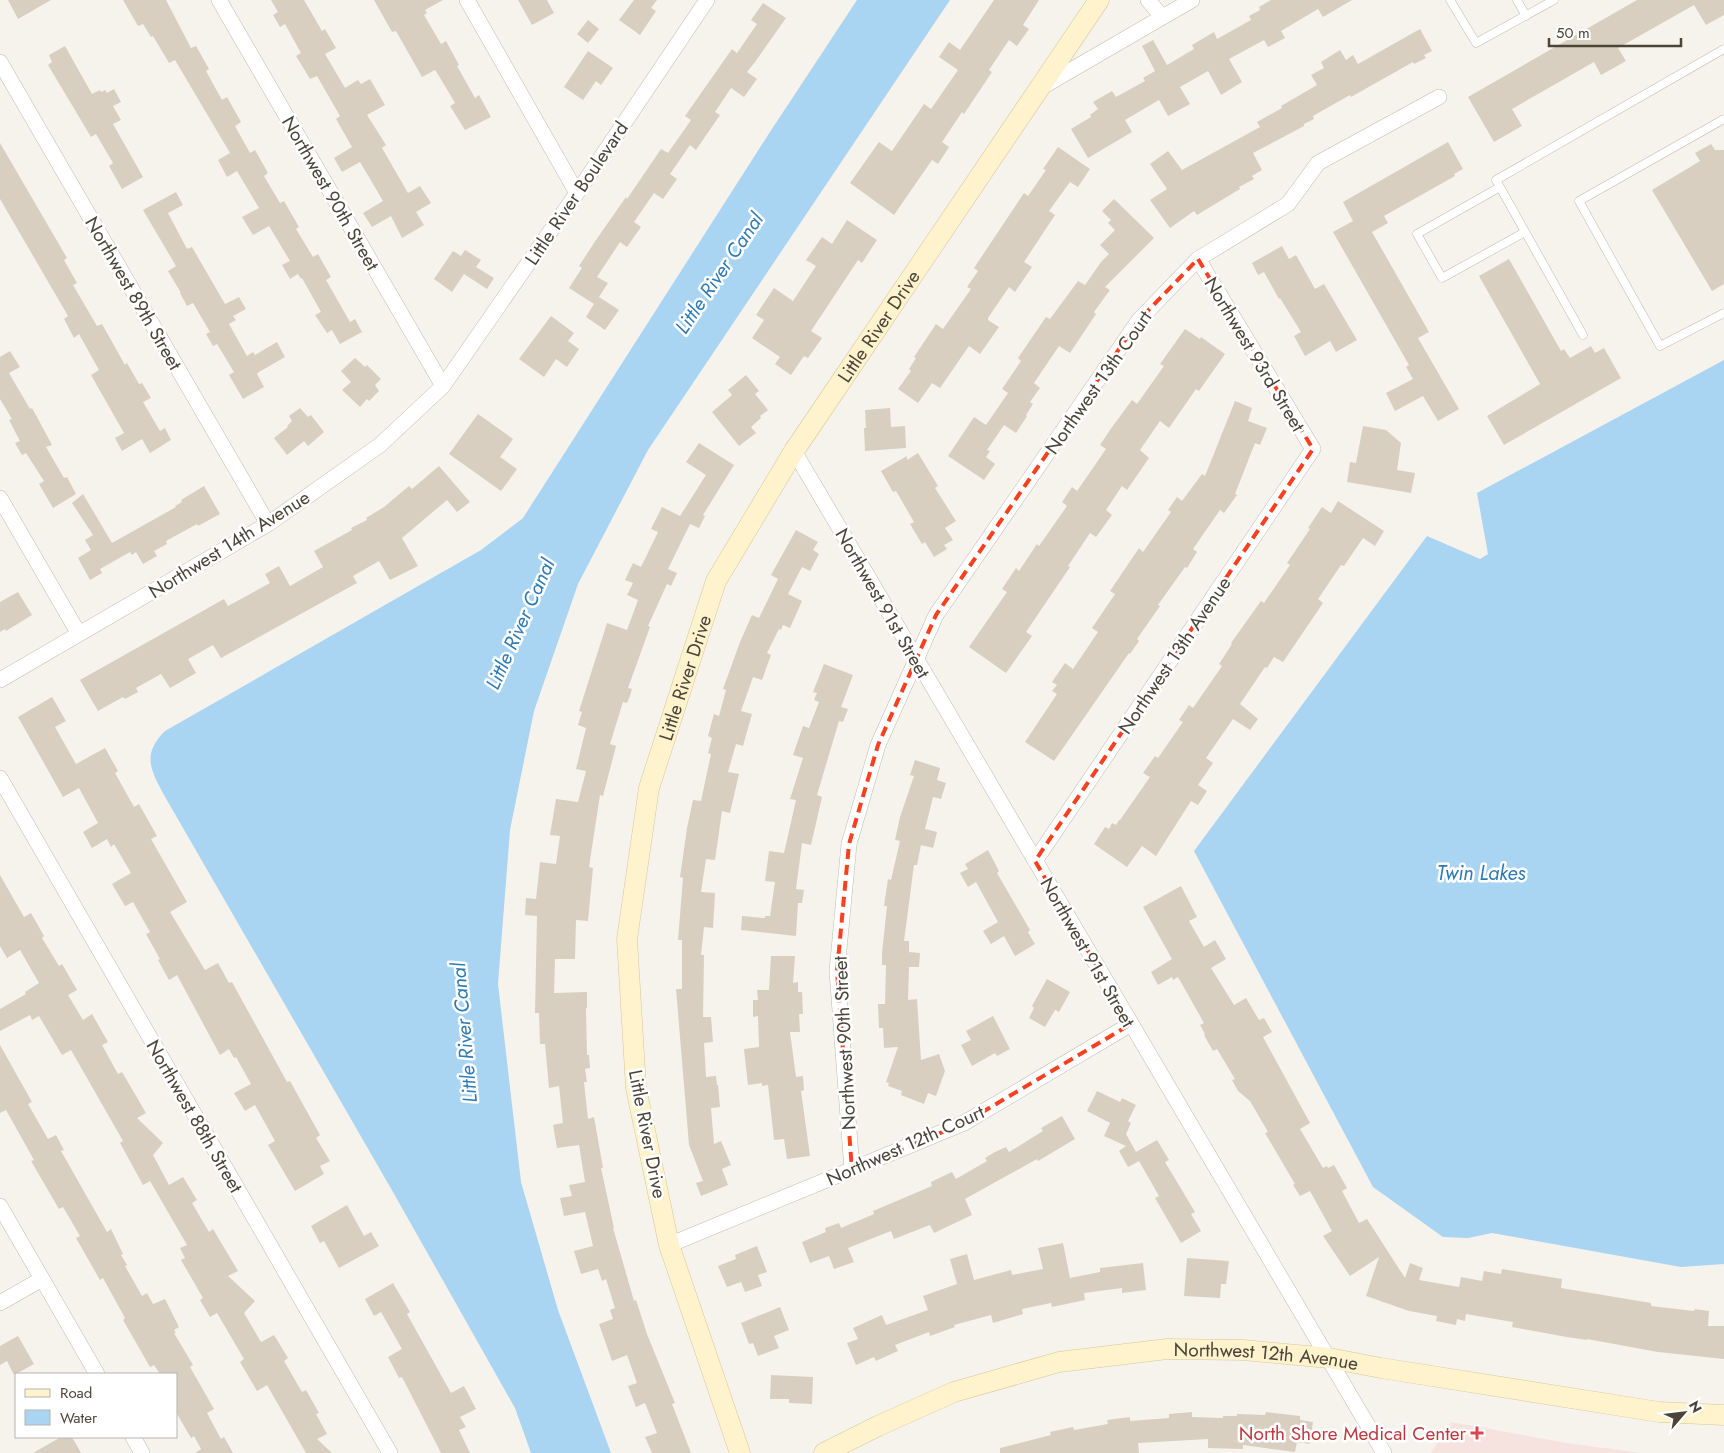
<svg xmlns="http://www.w3.org/2000/svg" width="1724" height="1453" viewBox="0 0 1724 1453" font-family="Jost,sans-serif">
<style>
.medical{fill:#f6e3e0}
.water{fill:#a9d4f2}
.building{fill:#d8cfc1}
.lines{fill:none;stroke-linecap:round;stroke-linejoin:round}
.lane-casing{stroke:#c2bbae;stroke-width:9}
.street-casing{stroke:#c2bbae;stroke-width:16}
.secondary-casing{stroke:#d6c79b;stroke-width:21}
.lane{stroke:#fff;stroke-width:8}
.street{stroke:#fff;stroke-width:15}
.secondary{stroke:#fff3cd;stroke-width:20}
.marked{fill:none;stroke:#fc3f1d;stroke-width:4;stroke-dasharray:10 6;stroke-linejoin:round}
.health-dot{fill:#e0444e;stroke:#fff;stroke-width:2}
.labels{text-anchor:middle;stroke-width:5;stroke-linejoin:round;paint-order:stroke}
.street-label{font-size:19px;fill:#4b4439;stroke:#fff}
.health-label{font-size:19px;fill:#be3a42;stroke:#fff;text-anchor:end}
.water-label{font-size:20px;font-style:italic;fill:#2e7ab2;stroke:#fff}
</style>
<rect width="100%" height="100%" fill="#f6f3ec"/>
<path class="medical" d="M1451,1422L1567,1443L1641,1453H1432L1431,1452Z"/>
<path class="water" d="M857,0H950L648,450L578,584L534,711L510,830L498,984L521,1182L558,1310L611,1453H531L515,1408L393,1192L164,795C150,769 142,754 165,731L481,550L523,518L768,135Z
M1724,360V1264L1681,1267L1492,1233L1468,1238L1443,1237L1373,1187L1194,851L1427,536L1480,559L1488,554L1477,493Z"/>
<path class="building" d="M8,0H51L18,19Z
M123,0H166L191,48L196,46L209,69L206,71L222,100L227,97L241,122L235,126L250,153L255,150L268,173L264,176L280,203L284,201L299,227L296,229L313,257L318,254L331,277L326,280L350,322L355,319L362,332L340,344L332,330L327,333L315,315L321,312L302,278L301,279L298,274L290,279L282,265L290,261L269,226L253,235L242,217L259,208L237,171L227,177L218,160L230,153L175,60L169,63L153,36L151,37L143,24L138,26Z
M271,0H304L322,31L325,29L336,48L325,54L345,88L358,80L361,84L370,79L385,105L367,115L386,145L382,148L408,193L420,186L431,203L416,212L424,225L402,238L391,216L372,227L363,213L383,201L360,162L342,172L334,158L352,147L336,119L340,116L317,76L310,79L296,56L301,53L285,24L280,27L273,15L278,12Z
M374,0H443L425,10L427,13L424,15L441,44L446,41L459,65L457,66L475,98L479,95L491,117L465,130L450,106L455,103L439,76L435,70L422,77L396,31L392,32Z
M518,0H547L554,13L532,25Z
M634,0H657L651,8L656,11L640,35L619,20Z
M994,0H1039L1023,25L1029,29L1017,46L1009,40L989,70L992,72L964,114L962,112L942,142L949,147L938,164L932,160L894,215L850,183L879,142L892,151L924,104L931,109L958,70L939,57L949,42L960,50Z
M1271,0H1352L1323,17L1318,9L1281,31L1285,38L1268,47L1264,40L1229,59L1242,82L1221,95L1208,71L1180,87L1190,104L1168,116L1159,100L1125,120L1132,132L1088,158L1071,129L1091,117L1090,115L1098,109L1093,102L1112,91L1116,97L1145,81L1143,78L1155,71L1142,46L1153,40L1167,65L1194,49L1192,45L1214,32L1217,39L1251,20L1249,16L1260,10L1259,7Z
M1637,0H1724V15L1706,25L1694,5L1618,48L1626,61L1601,75L1594,62L1512,109L1522,126L1494,142L1468,97Z
M763,3L786,18L755,62L747,72L757,79L744,97L731,88L715,112L720,115L696,150L690,145L670,174L677,179L663,199L654,193L634,222L641,227L627,247L620,242L597,277L608,283L599,297L619,310L605,330L586,317L594,304L569,288L582,268L579,266L596,240L626,197L627,199L661,149L668,153L691,120L685,116L732,49L737,53L757,24L751,20Z
M588,20L599,29L588,43L577,34Z
M1420,29L1432,51L1424,55L1426,58L1414,64L1413,62L1351,97L1350,95L1313,116L1314,119L1304,124V126L1253,153L1262,170L1252,176L1254,179L1239,187L1240,189L1197,215L1194,211L1170,228L1150,200L1167,189L1150,164L1168,151L1182,170L1260,127L1257,122L1282,108L1281,106L1317,85L1311,75L1324,68L1321,62L1340,50L1346,60L1353,55L1358,64Z
M65,46L92,94L100,90L101,92L105,90L107,93L114,89L121,102L113,106L121,120L113,124L143,177L122,189L109,166L113,163L96,134L91,137L48,65L52,62L49,55Z
M588,51L613,68L601,85L596,81L583,100L564,87Z
M1448,142L1463,169L1454,174L1455,176L1384,216L1388,223L1372,232L1429,332L1418,338L1459,409L1438,421L1423,396L1395,411L1386,393L1413,379L1406,367L1409,365L1333,232L1353,221L1343,202Z
M0,143L67,258L64,260L77,283L73,285L97,326L102,324L125,365L127,363L139,384L142,383L151,398L143,402L160,431L165,428L171,440L150,453L142,439L122,451L115,438L124,433L91,375L99,370L79,334L74,338L64,319L68,316L0,199Z
M1711,144L1715,150H1724V284L1712,291L1652,190L1700,161L1695,153Z
M1058,147L1090,169L1078,187L1070,182L1049,211L1055,215L1024,262L1032,267L1015,292L1009,287L988,318V320L999,327L980,354L969,346L940,388L932,383L918,403L898,389L911,371L909,369L916,358L914,357L936,324L943,329L971,289L967,287L978,271L974,268L1024,193L1028,196L1046,170L1043,169Z
M176,192L183,205L168,213L187,249L192,247L225,304L239,297L246,309L233,316L236,320L229,324L247,356L253,352L255,355L277,342L285,357L259,372L257,374L264,387L243,399L229,375L234,372L217,344L213,346L206,334L210,332L193,303L187,306L180,293H181L168,271L176,266L143,210Z
M1114,199L1154,238L1105,287L1110,290L1094,312L1096,314L1070,353L1059,346L1034,383L1040,388L1030,402L1033,404L1026,415L1027,416L1016,433L1004,425L987,450L990,451L986,457L995,464L984,480L948,456L974,417L986,425L1008,393L1002,389L1021,361L1018,358L1046,317L1050,319L1078,281L1085,285L1101,262L1109,254L1100,245L1115,230L1108,223L1111,220L1102,211Z
M847,220L877,240L862,263L858,260L811,331L822,338L808,358L804,356L791,375L775,364L780,357L752,338L764,320L756,315L774,288L793,301L816,266L806,260L822,237L832,244Z
M1282,246L1289,259L1296,255L1315,289L1324,284L1357,340L1336,352L1330,341L1305,356L1294,336L1301,332L1280,298L1279,299L1264,272L1258,275L1252,263Z
M465,250L481,260L476,267L494,278L487,289L464,274L452,292L434,279L453,251L461,256Z
M1509,259L1561,351L1564,349L1570,358L1591,346L1595,353L1604,348L1621,378L1504,445L1487,416L1540,384L1479,276Z
M551,316L574,333L568,341L579,349L567,367L556,359L544,377L519,359Z
M1185,329L1200,339L1201,337L1225,354L1199,391L1196,389L1169,428L1160,421L1140,450L1149,458L1127,490L1122,486L1106,510L1112,515L1096,537L1090,533L1068,566L1070,567L1026,632L1032,636L1006,673L969,647L1007,592L1002,589L1016,568L1019,571L1037,544L1039,546L1067,506L1062,502L1072,487L1077,491L1106,449L1100,445L1110,430L1132,400L1137,404L1164,366L1160,364Z
M10,351L20,367L9,373L30,409L32,408L37,417L52,445L46,447L64,478L67,477L76,494L53,508L39,484L44,481L26,453L22,455L15,443L20,441L9,420L12,419L0,399V357Z
M355,358L365,367L367,365L381,379L375,385L379,391L369,401L367,399L360,407L342,390L351,382L341,371Z
M746,375L759,391L755,394L768,410L760,416L761,418L751,427L756,433L739,446L712,412L732,395L728,390Z
M1235,401L1252,408L1248,421L1267,428L1260,445L1255,443L1235,494L1237,495L1224,513L1220,510L1193,549L1197,552L1187,568L1185,567L1158,605L1160,606L1137,639L1139,641L1130,654L1129,653L1054,761L1025,742L1057,694L1052,691L1057,685L1052,682L1065,663L1073,669L1098,632L1092,628L1115,594L1110,591L1139,548L1143,552L1171,512L1168,510L1177,497L1182,501L1202,474L1205,476Z
M300,408L308,417L311,415L324,432L308,446L304,441L287,455L274,438L288,427L287,426L292,421L289,416Z
M890,408L891,427L905,426L906,448L865,451L864,428H866L865,410Z
M478,414L513,439L500,457L517,469L501,491L449,454Z
M1363,426L1386,430L1401,443L1397,470L1415,473L1411,493L1347,482L1350,462L1356,463Z
M699,443L734,465L703,515L705,516L699,528L690,524L668,569L677,573L671,586L667,584L648,626L650,627L628,688L632,689L630,696L627,703L623,702L610,744L616,746L603,796L600,795L589,867L593,868L588,921L576,920L575,959H555L554,993L587,992V1008H586L587,1055H589L590,1068L585,1069L587,1082H584L588,1119L594,1117L603,1168H601L614,1228H613L634,1301L636,1300L647,1334L675,1403L672,1404L691,1453H652L645,1437L657,1433L645,1403L636,1407L628,1386L637,1383L627,1355L612,1361L599,1324L613,1319L610,1310L615,1308L606,1279L602,1281L598,1269L581,1274L574,1251L593,1246L585,1212L564,1216L560,1198L572,1196L569,1185L585,1182L579,1145L557,1148L553,1125L563,1123L559,1086L549,1088L545,1044H540L539,1013H535L537,916L525,915L526,898L536,899L540,862L556,864L560,836L550,835L556,799L578,802L586,771L576,769L586,728L578,725L582,712L579,711L607,623L627,630L638,600L627,595L633,583L625,580L633,563L641,567L658,532L651,529L662,507L680,516L706,475L686,462Z
M918,453L938,486L935,488L956,521L945,528L953,540L944,545L947,549L934,557L925,542L922,544L910,524L914,522L896,491L893,492L881,471L907,456V460Z
M439,466L470,502L457,512L447,500L402,538L418,566L390,580L379,561L353,576L357,583L221,658L213,645L188,659L196,673L170,688L161,674L136,688L138,692L125,699L123,697L98,711L80,680L224,599L228,606L270,583L265,574L279,566L290,586L323,567L314,551L352,530L351,528L367,520L366,518L384,507L409,486L412,489Z
M204,486L220,514L198,526L197,524L166,541L167,544L154,551L157,556L143,564L136,552L132,555L130,552L100,569L102,573L90,580L78,558L91,550L85,540L93,535L72,503L83,494L112,543L176,507L175,506L182,502L181,500Z
M1338,501L1384,531L1375,546L1363,538L1344,566L1341,565L1318,599L1323,603L1283,662L1274,657L1267,668L1265,667L1240,704L1258,719L1250,730L1233,719L1206,758L1213,763L1198,785L1207,791L1198,805L1191,801L1156,856L1142,846L1127,867L1094,844L1105,827L1109,829L1112,823L1116,825L1119,820H1120L1150,777L1143,773L1155,756L1158,758L1183,722L1179,720L1189,705L1193,708L1222,666L1219,664L1232,644L1231,643L1261,601L1264,603L1290,565L1287,563L1310,529L1308,528L1322,507L1331,513Z
M796,530L818,542L813,550L819,554L810,571L802,567L788,594L802,601L790,628L783,625L781,630L779,629L767,653L771,655L762,680L753,677L741,711L752,714L743,746L736,744L728,772L739,774L730,813L722,811L715,860L706,859L701,892L715,893L713,928L704,927L701,955H704L703,1017H711L713,1042L704,1043L706,1077L716,1076L717,1085H718L720,1107L711,1108L714,1144L721,1141L731,1165L722,1169L728,1185L701,1196L696,1183L703,1181L689,1145L676,989H682V940H678L683,878L680,877L687,828L693,800L701,801L711,754L708,753L712,738L708,736L714,714L719,716L726,690L723,689L740,642L752,615L759,618L778,579L771,575Z
M18,592L32,615L6,631L5,629L0,632V602Z
M824,664L853,675L841,707L848,709L843,722L839,721L817,795L822,797L811,845L802,843L796,889L804,890L802,903H798L796,936L741,930L742,916L765,918V916H770L775,882L765,881L769,851L784,853L796,800L790,799L803,758L793,755L803,726L809,728L819,702L814,700L817,693L813,692Z
M52,697L66,721L55,727L76,764L105,748L118,771L115,773L134,807L139,804L157,836L151,839L187,902L170,912L205,970L218,963L229,983L232,982L287,1082L290,1081L320,1135L316,1138L330,1161L320,1166L324,1174L295,1191L268,1145L275,1141L255,1105L245,1111L234,1093L251,1084L236,1057L234,1058L229,1049L220,1055L177,975L169,980L158,960L160,959L146,934L150,932L133,902L125,906L112,884L131,873L114,844L111,847L107,839L92,848L83,832L98,823L79,788L63,797L18,717Z
M915,760L940,768L937,780L946,783L941,799L933,797L925,829L937,832L933,848L921,845L917,865H914L904,941H909V952L920,953L919,967H909L908,1000L917,999L921,1060L939,1054L945,1071L936,1096L928,1093L924,1104L901,1095L902,1091L888,1086L889,1083L886,1082L898,1047L884,1048L883,1028H879L878,1004H885L886,965H882V953L887,906H884L888,879L891,880L900,841L895,840L900,817L914,776L910,775Z
M988,850L999,871L997,873L1030,930L1028,932L1035,944L1015,956L1004,936L991,944L983,931L998,922L976,882L968,887L960,873L968,869L965,864Z
M0,875L24,917L31,913L44,936L42,938L59,966L62,964L77,990L68,995L83,1020L92,1014L108,1042L102,1045L118,1074L122,1072L146,1113L137,1118L163,1143L153,1155L169,1185L183,1177L197,1200L192,1203L209,1232L213,1229L238,1271L228,1276L255,1301L244,1313L261,1342L274,1335L288,1358L284,1361L302,1392L306,1390L319,1413L316,1414L327,1434L317,1439L332,1453H306L267,1385L257,1391L240,1362L244,1359L217,1313L210,1317L200,1300L203,1298L181,1260L185,1258L180,1248L187,1245L150,1181L143,1185L120,1143L123,1141L71,1050L62,1055L39,1016L32,1020L30,1015L0,1031V1009L26,994L25,992L39,983L20,950L7,958L0,946Z
M1181,886L1197,917L1189,921L1204,947L1215,940L1226,959L1211,968L1234,1005L1246,998L1259,1020L1264,1018L1272,1032L1263,1037L1310,1123L1300,1129L1323,1168L1327,1166L1328,1168L1334,1165L1347,1188L1342,1191L1359,1223L1367,1219L1405,1278L1410,1263L1423,1268L1419,1280L1459,1287L1461,1277L1482,1281L1484,1271L1501,1274L1502,1269L1562,1279L1561,1288L1651,1303V1306L1694,1311L1695,1309L1709,1311L1708,1326H1724V1359L1658,1352L1587,1339V1340L1567,1337L1512,1327L1513,1322L1466,1314L1465,1321L1457,1319L1456,1325L1436,1321L1437,1316L1409,1311L1366,1296L1379,1257L1350,1276L1323,1236L1332,1231L1310,1191L1300,1196L1293,1185L1295,1184L1265,1133L1268,1132L1250,1101L1238,1091L1232,1080L1235,1079L1217,1049L1213,1051L1204,1035L1205,1034L1200,1025L1204,1023L1178,977L1173,980L1172,977L1158,985L1151,972L1172,959L1143,907Z
M771,956H795L793,983L798,982V992H802L803,1014H799L800,1032H790L796,1077L803,1076L804,1090L801,1091L810,1156L787,1159L784,1139L774,1140L768,1085L762,1086V1083L748,1085L744,1049L759,1047L758,1016L753,1017V1000H758L757,990H769Z
M1047,979L1070,992L1059,1012L1055,1010L1045,1027L1029,1018L1034,1008L1032,1006Z
M993,1016L1010,1049L997,1056L995,1053L972,1066L961,1045L971,1040L966,1031Z
M0,1045L32,1102L28,1104L48,1139L56,1135L64,1150L61,1151L107,1232L111,1229L123,1254L121,1255L127,1265L125,1266L142,1296L147,1293L153,1304L165,1299L179,1327L174,1330L176,1333H174L193,1365L190,1367L214,1409L207,1413L221,1439L224,1437L233,1453H195L201,1449L194,1436L191,1438L176,1412V1374H160L154,1365L150,1367L123,1320L125,1318L103,1278L100,1280L76,1238L80,1236L63,1207L59,1209L31,1161L34,1160L6,1110L0,1113Z
M1097,1091L1120,1102L1122,1098L1136,1105L1128,1121L1131,1123L1126,1134L1136,1152L1157,1140L1169,1160L1165,1162L1195,1212L1191,1214L1201,1231L1181,1243L1155,1198L1159,1196L1139,1161L1128,1167L1119,1151L1126,1146L1104,1136L1110,1123L1087,1111Z
M1062,1116L1075,1139L1038,1161L1037,1159L965,1199L972,1215L934,1233L930,1225L894,1239L891,1231L848,1248L854,1262L834,1269L829,1256L810,1263L802,1242L826,1232L825,1228L839,1223L841,1228L874,1214L873,1211L932,1186L931,1182L952,1172L956,1179L987,1161L985,1158L995,1152L1006,1147L1009,1152L1043,1131L1041,1128Z
M347,1205L364,1236L371,1232L379,1246L339,1268L324,1241L320,1243L311,1226Z
M1063,1243L1070,1278L1100,1272V1268L1143,1263L1146,1290L1122,1293V1288L1084,1293L1085,1300L1052,1307L1051,1303L1022,1309L1023,1314L993,1323L991,1315L954,1325L955,1327L930,1336L929,1332L895,1345L898,1351L876,1361L874,1357L856,1365L847,1343L858,1339L853,1328L882,1315L886,1325L928,1310L923,1296L957,1284L950,1259L967,1254L974,1280L1011,1270L1012,1275L1043,1269L1038,1248Z
M757,1246L767,1272L758,1275L762,1286L745,1292L741,1282L727,1287L718,1266L736,1259L735,1255Z
M1187,1258L1229,1261L1226,1284H1221L1220,1298L1184,1296Z
M393,1283L410,1312L407,1314L451,1393L464,1386L476,1409L460,1417L466,1427L459,1430L470,1453H441L402,1377L399,1378L388,1357L402,1349L381,1312L374,1316L365,1299Z
M780,1307L789,1330L774,1336L779,1348L758,1356L753,1343L749,1344L741,1323Z
M18,1336L34,1364L14,1375L7,1361L0,1365V1346Z
M771,1375L813,1377L812,1404L789,1403V1399H770Z
M1192,1412V1417L1223,1418V1416H1237V1414L1265,1415L1266,1412L1300,1416V1420L1313,1422L1310,1444L1297,1442L1295,1452L1243,1445V1449L1208,1448V1439L1138,1443L1139,1453H1000V1448L1051,1435L1050,1432L1073,1427L1074,1430L1108,1424L1107,1420L1130,1417V1421L1169,1418V1414Z
M61,1437H72L81,1453H33Z"/>
<g class="lines">
<defs>
<path id="lane" d="M1450,0L1476,43L1554,0
M1517,0L1526,16
M1724,119L1579,201L1660,346L1724,313
M1500,187L1417,234L1442,278L1525,232
M1583,335L1496,180L1724,49"/>
<path id="street" d="M219,0L443,386
M467,0L577,193
M1148,0L1162,17
M0,62L268,524
M1042,87L1192,0
M794,451L1384,1453
M0,498L79,634
M0,680L268,524L380,445L443,386L577,193L707,0
M0,778L390,1453
M1035,861L1313,449L1198,259
M852,1170L837,971L849,844L878,745L936,615L1139,320L1198,259L1288,204L1318,163L1439,97
M0,1206L97,1374
M669,1245L964,1123L1131,1024
M0,1303L42,1279
M133,1437L142,1453"/>
<g id="secondary">
<path id="s1" d="M740,1453L669,1245L636,1088L627,939L649,788L716,581L794,451L1099,0"/>
<path id="s2" d="M824,1453L878,1426L954,1392L1059,1362L1167,1349L1243,1350L1329,1358L1381,1368L1659,1412L1724,1415"/>
</g>
</defs>
<use href="#lane" class="lane-casing"/>
<use href="#street" class="street-casing"/>
<use href="#secondary" class="secondary-casing"/>
<use href="#lane" class="lane"/>
<use href="#street" class="street"/>
<use href="#secondary" class="secondary"/>
</g>
<path class="marked" d="M1198,259L1313,449L1035,861L1131,1024L964,1123L852,1170L837,971L849,844L878,745L936,615L1139,320Z"/>
<path class="health-dot" d="M1474.5 1425.5h5v5h5v5h-5v5h-5v-5h-5v-5h5z"/>
<g class="labels">
<g class="street-label">
<text transform="translate(331 193) rotate(60)" y="7">Northwest 90th Street</text>
<text transform="translate(576 193) rotate(-56)" y="7">Little River Boulevard</text>
<text transform="translate(134 293) rotate(60)" y="7">Northwest 89th Street</text>
<text dy="7" stroke="none"><textPath href="#s1" startOffset="1202">Little River Drive</textPath></text>
<text transform="translate(1255 354) rotate(59)" y="7">Northwest 93rd Street</text>
<text transform="translate(1098 382) rotate(-55)" y="7">Northwest 13th Court</text>
<text transform="translate(229 544) rotate(-32)" y="7">Northwest 14th Avenue</text>
<text transform="translate(883 603) rotate(60)" y="7">Northwest 91st Street</text>
<text transform="translate(1174 655) rotate(-56)" y="7">Northwest 13th Avenue</text>
<text dy="7" stroke="none"><textPath href="#s1" startOffset="798">Little River Drive</textPath></text>
<text transform="translate(1088 952) rotate(60)" y="7">Northwest 91st Street</text>
<text transform="translate(844 1043) rotate(-93)" y="7">Northwest 90th Street</text>
<text transform="translate(195 1116) rotate(60)" y="7">Northwest 88th Street</text>
<text transform="translate(648 1134) rotate(79)" y="7">Little River Drive</text>
<text transform="translate(905 1145) rotate(-24)" y="7">Northwest 12th Court</text>
<text dy="7" stroke="none"><textPath href="#s2" startOffset="461">Northwest 12th Avenue</textPath></text>
</g>
<g class="health-label">
<text x="1466" y="1440">North Shore Medical Center</text>
</g>
<g class="water-label">
<text transform="translate(719 273) rotate(-56)" y="7">Little River Canal</text>
<text transform="translate(520 624) rotate(-66)" y="7">Little River Canal</text>
<text x="1481" y="880">Twin Lakes</text>
<text transform="translate(464 1033) rotate(-95)" y="7">Little River Canal</text>
</g>
</g>
<rect x="15" y="1373" width="162" height="65" fill="#ffffff" stroke="#b7b4b0"/>
<rect x="25" y="1389" width="25" height="8" fill="#fff3cd" stroke="#b7b4b0"/>
<text x="60" y="1398" font-size="15" fill="#4b4439">Road</text>
<rect x="25" y="1410" width="25" height="15" fill="#a9d4f2" stroke="#b7b4b0"/>
<text x="60" y="1423" font-size="15" fill="#4b4439">Water</text>
<g transform="translate(1684 1413) rotate(62)" stroke="#ffffff" stroke-width="4" paint-order="stroke">
<path d="M0-4L9 19L0 12L-9 19Z" fill="#4b4439"/>
<text y="-8" font-size="14" font-weight="bold" text-anchor="middle" fill="#4b4439">N</text>
</g>
<path d="M1549 38v8h132v-8" fill="none" stroke="#4b4439" stroke-width="2.5"/>
<text x="1556" y="38" font-size="15" fill="#4b4439" stroke="#ffffff" stroke-width="4" paint-order="stroke">50 m</text>
</svg>
